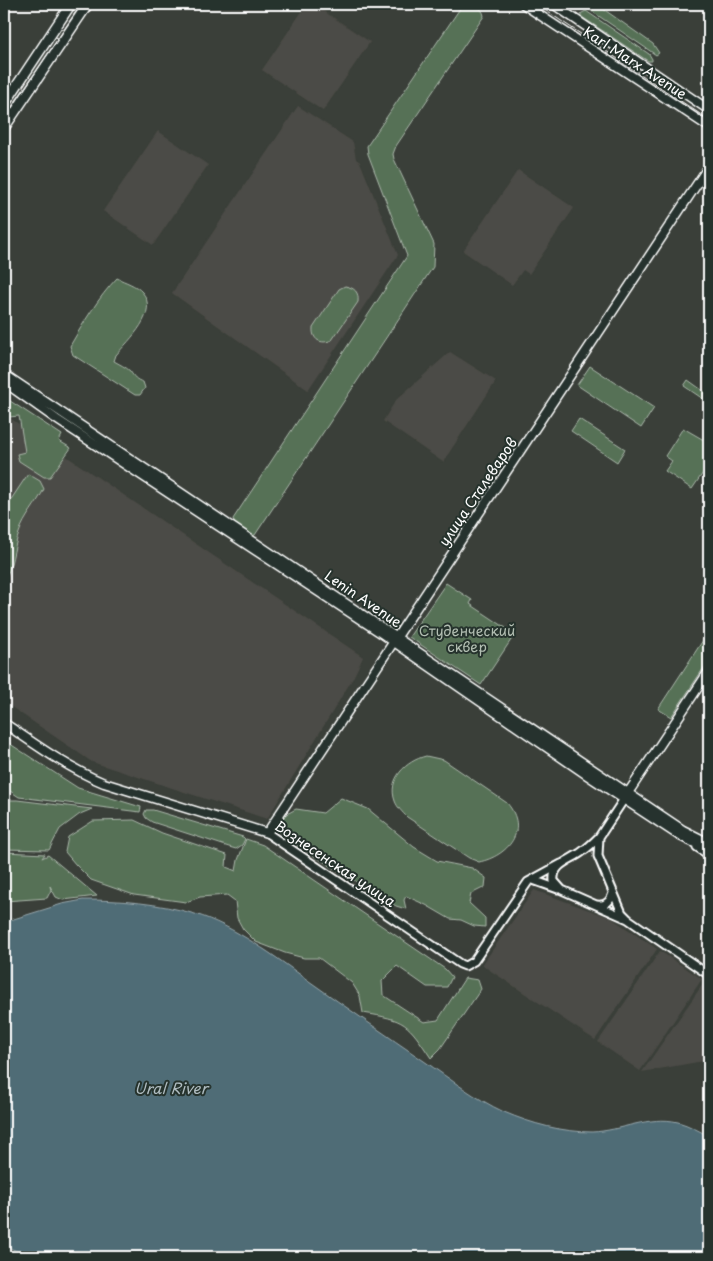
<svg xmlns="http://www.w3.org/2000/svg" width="713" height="1261" viewBox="0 0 713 1261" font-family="'Playpen Sans',sans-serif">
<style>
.built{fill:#4c4b46}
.green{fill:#577157;stroke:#abb8ab}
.water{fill:#506c76;stroke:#96a7ad}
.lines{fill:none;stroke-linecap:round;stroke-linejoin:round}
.tertiary-casing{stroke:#fff;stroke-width:11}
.secondary-casing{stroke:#fff;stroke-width:11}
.primary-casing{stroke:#fff;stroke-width:12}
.tertiary{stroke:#26332d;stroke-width:7}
.secondary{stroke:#26332d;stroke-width:8}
.primary{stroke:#26332d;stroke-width:9}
.tram{stroke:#fff;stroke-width:1}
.labels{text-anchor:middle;stroke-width:4;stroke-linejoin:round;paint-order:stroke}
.street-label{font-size:14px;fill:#fff;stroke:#26332d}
.park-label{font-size:14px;fill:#b3bfb3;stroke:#26332d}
.water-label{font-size:15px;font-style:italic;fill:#b0bdc1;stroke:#26332d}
</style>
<rect width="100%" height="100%" fill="#3a3f39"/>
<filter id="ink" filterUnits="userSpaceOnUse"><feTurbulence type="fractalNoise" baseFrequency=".02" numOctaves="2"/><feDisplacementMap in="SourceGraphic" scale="10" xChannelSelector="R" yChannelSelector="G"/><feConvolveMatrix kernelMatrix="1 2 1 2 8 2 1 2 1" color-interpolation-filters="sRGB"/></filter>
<g filter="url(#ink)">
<path class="built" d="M307,4H313L370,42L323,111L262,70Z
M298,106L353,142L356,159L360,162L398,255L308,390L172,293Z
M158,131L208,165L153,245L103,211Z
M518,170L574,208L529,274L523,270L512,285L463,251Z
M450,352L496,381L443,462L383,421L396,400Z
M4,414L363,657L353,678L267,819L92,762L4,702Z
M534,890L611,918L657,949L595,1040L482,965Z
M660,951L702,979L640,1071L598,1042Z
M705,981L709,984V1060L642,1072Z"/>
<path class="green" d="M463,4C471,4 483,6 484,16L396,146L393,154L394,159L434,244L433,267L257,532L255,535L251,536L235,525L233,519L407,256L368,154L367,146Z
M581,4H595L599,6L653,44L659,53L656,55Z
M586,11L649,54L652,59V61H648L582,17L580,14Z
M117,278C125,282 136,285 142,292C160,312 129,340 116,355L114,361C119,364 126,367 130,371C134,377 136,380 143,382L145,388L140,395H135L73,355L70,346C84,322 98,298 117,278Z
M345,286C355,288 359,292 358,302L332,340C321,345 312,340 313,328L339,289Z
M590,366L654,408L641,428L577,385Z
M688,380L709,395V403L684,386Z
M4,397L62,435L59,441L71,448L50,477H44L19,461L17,454L25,452L19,416L9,417L8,409L4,410Z
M579,419L625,449L617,462L571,431Z
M683,428L709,443V464L692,489L665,471L672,461L665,456Z
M28,474L40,481L44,489C37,504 24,517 19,533C13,549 13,566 4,581V510Z
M446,583L472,600L470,604L515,634L481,685L409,637Z
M709,631V660L671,717L658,709Z
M4,740L78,788L141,807L140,812L19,797L4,787Z
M426,756L444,760L507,803C530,830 508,856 479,862L469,858L407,817C403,813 397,807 395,801C387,779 406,761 426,756Z
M341,798L368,809L414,847L437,861L472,868L486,878L485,887L471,894L469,903L485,918V927L474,926L461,920L450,919L426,905L406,896L404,900L406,909L396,906L290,841L282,826L283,816L296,809L323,813Z
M4,800H17L92,809L80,814L60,829L49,850L4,849Z
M146,810H153L243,837L245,839L242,845L236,849L229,847L152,822L146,818L144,814Z
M134,820L162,833L227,855L226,867L236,871L238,860L246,839L263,845L445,969L452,977L447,987H427L397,966L382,981L383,995L424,1022L438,1020L465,978L478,980L481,989L440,1049L431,1058C407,1022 406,1020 363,1013L360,996L352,983L319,958H304L285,953L256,942L243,929L237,918L235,901L227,895L200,897L186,902L134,895L91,880L76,865L65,852L68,837L93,821Z
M5,852L45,854L42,858L48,855L97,896L63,900L56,897L50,886L51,890L47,898L5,901L4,898Z"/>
<path class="water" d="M83,900C120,900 159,903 195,914C233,925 277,958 309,981C347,1008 386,1035 424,1061C450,1079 476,1099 504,1112C532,1124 562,1132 592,1132C621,1131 649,1115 678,1122C689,1125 699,1131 709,1136V1257H29L4,1245V922L62,904Z"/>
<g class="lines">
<defs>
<path id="tertiary" d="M267,833L460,964L465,966L474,961L528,882L561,864
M599,837L626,796
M697,847L709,855
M533,880L558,889
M597,905C605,906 611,901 613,893
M628,919L562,890L554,881C552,863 571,861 583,851C589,847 594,842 599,837L598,856L622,913L628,919L709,975"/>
<path id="secondary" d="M523,4L709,127
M553,4L709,110
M4,374L683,830L709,843
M4,382L56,419L381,633L587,775L678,835L709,850
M4,723C36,745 68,768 104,783L267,833L709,166
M628,793L709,671"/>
<path id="primary" d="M4,105L71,4
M4,128L88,4"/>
</defs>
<use href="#tertiary" class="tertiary-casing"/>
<use href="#secondary" class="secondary-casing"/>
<use href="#primary" class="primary-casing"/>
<use href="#tertiary" class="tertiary"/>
<use href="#secondary" class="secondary"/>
<use href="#primary" class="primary"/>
<path class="tram" d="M536,4L709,120
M4,120L81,4"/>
</g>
</g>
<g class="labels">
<g class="street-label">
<text transform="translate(635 63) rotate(33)" y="5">Karl Marx Avenue</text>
<text transform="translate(478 492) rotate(-56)" y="5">улица Сталеваров</text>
<text transform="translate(363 599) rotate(34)" y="5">Lenin Avenue</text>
<text transform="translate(335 864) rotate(34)" y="5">Вознесенская улица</text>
</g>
<g class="park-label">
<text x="467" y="636">Студенческий<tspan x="467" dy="16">сквер</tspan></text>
</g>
<g class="water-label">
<text x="171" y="1094">Ural River</text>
</g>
</g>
<rect width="713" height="1261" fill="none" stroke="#26332d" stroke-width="20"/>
<rect x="10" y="10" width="693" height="1241" fill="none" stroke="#fff" stroke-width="2" filter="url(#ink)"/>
</svg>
